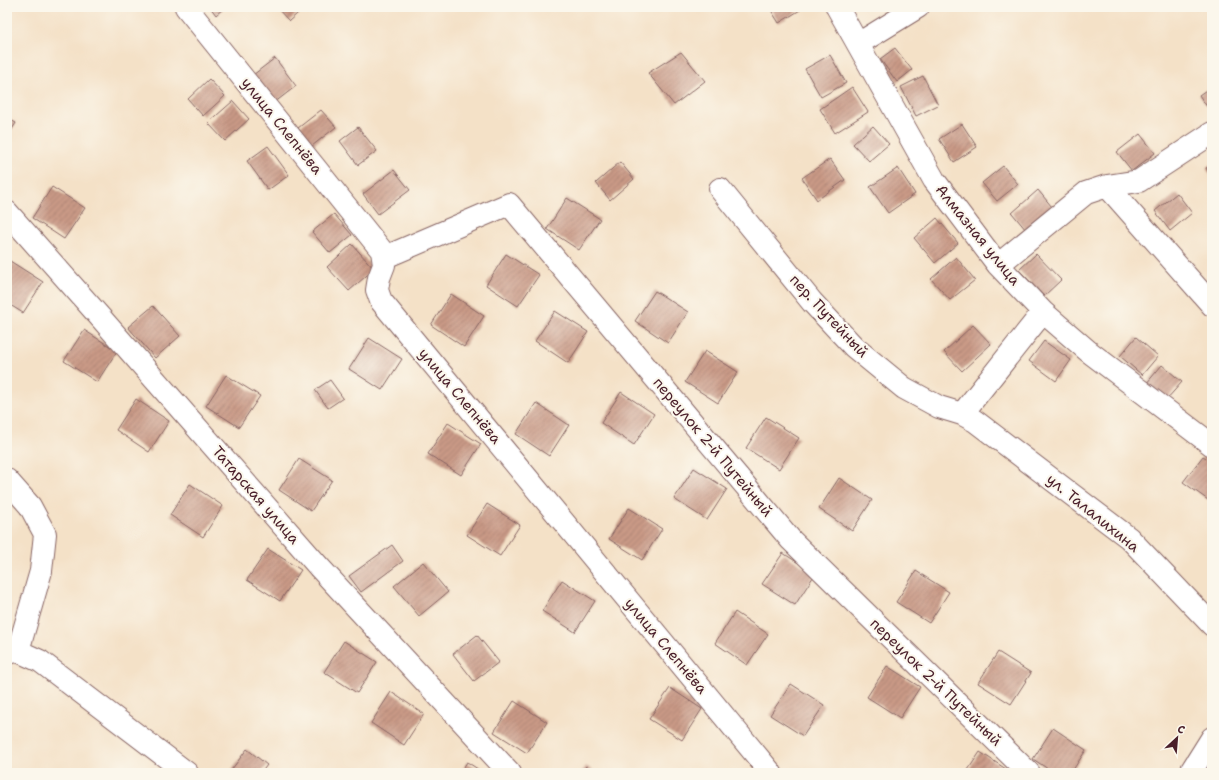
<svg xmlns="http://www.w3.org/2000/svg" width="1219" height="780" viewBox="0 0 1219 780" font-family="'Shantell Sans',sans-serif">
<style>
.building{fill:url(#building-hatch)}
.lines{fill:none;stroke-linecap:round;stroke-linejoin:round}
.street-casing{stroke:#866362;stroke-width:24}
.street{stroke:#fff;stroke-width:22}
.labels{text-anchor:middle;stroke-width:4;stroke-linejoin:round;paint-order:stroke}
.street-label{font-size:15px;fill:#4a1f2b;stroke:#fbf7ec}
</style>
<defs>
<pattern id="building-hatch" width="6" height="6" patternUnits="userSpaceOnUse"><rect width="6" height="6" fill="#c99a86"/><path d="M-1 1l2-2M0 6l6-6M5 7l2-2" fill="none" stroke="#a57d6e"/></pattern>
</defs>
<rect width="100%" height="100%" fill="#fbf7ec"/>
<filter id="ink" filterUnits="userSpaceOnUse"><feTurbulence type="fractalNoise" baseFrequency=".025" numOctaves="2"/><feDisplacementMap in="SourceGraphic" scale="8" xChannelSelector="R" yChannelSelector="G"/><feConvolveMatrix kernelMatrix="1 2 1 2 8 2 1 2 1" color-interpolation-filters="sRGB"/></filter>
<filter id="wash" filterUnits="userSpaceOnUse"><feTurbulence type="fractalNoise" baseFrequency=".012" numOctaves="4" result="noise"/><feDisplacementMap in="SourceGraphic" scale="16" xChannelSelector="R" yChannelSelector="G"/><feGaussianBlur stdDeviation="0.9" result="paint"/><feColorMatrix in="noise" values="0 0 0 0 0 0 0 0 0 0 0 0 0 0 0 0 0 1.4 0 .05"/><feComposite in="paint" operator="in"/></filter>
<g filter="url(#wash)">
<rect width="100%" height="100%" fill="#f4e1c7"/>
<g id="blocks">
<path class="building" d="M210,7H225L216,15Z
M276,7H305L289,21Z
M769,7H805L779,23Z
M895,48L912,70L897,82L880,59Z
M681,52L705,81L674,105L648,73Z
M830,55L846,83L821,97L805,69Z
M275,58L296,86L274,103L253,75Z
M923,76L938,105L916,116L901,87Z
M209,79L225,96L203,116L188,99Z
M1212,86V114L1199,95Z
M852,87L868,112L835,133L820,109Z
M233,101L249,119L225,141L208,123Z
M321,110L336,127L312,146L298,128Z
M7,118L16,123L7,137Z
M962,124L977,147L954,162L939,139Z
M873,126L889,144L869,161L853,144Z
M358,127L377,151L358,165L340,141Z
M1140,134L1155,153L1132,171L1117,152Z
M268,146L289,175L268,190L247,161Z
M830,159L845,180L817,200L802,178Z
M620,162L634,179L610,200L596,183Z
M1212,164V178L1206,168Z
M1003,166L1018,184L997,201L982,183Z
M898,168L915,194L888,213L870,187Z
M394,170L410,190L378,214L363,194Z
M52,187L85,208L64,239L32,218Z
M1038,190L1052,207L1026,230L1012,213Z
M1177,193L1192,213L1170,231L1155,211Z
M567,198L600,219L579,250L547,229Z
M334,214L352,235L330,253L312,232Z
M937,218L958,243L935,263L914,238Z
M352,244L374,269L349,291L327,267Z
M506,254L539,275L518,306L486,285Z
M1036,254L1061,280L1044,296L1019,270Z
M956,257L975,280L950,300L931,279Z
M10,261L43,282L23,313L7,303V266Z
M655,291L688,312L668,343L635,321Z
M451,294L484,316L464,347L431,325Z
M153,306L180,336L155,358L128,327Z
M555,311L588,332L568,363L535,341Z
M973,325L991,344L962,371L944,352Z
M84,330L117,351L97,382L64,361Z
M1136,337L1158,356L1142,375L1120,356Z
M369,338L402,359L382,390L349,369Z
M1044,341L1071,360L1056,381L1029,361Z
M705,351L738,372L718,403L685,382Z
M1162,365L1182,382L1166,400L1146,384Z
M226,375L260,396L239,427L206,406Z
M330,380L343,398L328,408L315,390Z
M621,392L654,414L634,445L601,423Z
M136,399L169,421L149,452L116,430Z
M536,403L569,425L549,456L516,434Z
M766,417L799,438L779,469L746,448Z
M448,423L481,444L461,475L428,454Z
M1203,456L1212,462V495L1208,500L1183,482Z
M299,459L332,480L311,511L279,490Z
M694,468L727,489L707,520L674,499Z
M839,478L872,500L852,531L819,509Z
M190,484L223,506L203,537L170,515Z
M487,504L520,525L500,556L467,535Z
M629,508L662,529L642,560L609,539Z
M392,545L403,561L361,592L349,576Z
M268,549L301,570L280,601L247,580Z
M783,553L815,574L795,605L762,584Z
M423,562L448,592L419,616L394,586Z
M916,571L949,592L929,623L896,602Z
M562,580L595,601L575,632L542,611Z
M735,612L768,634L747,665L715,643Z
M477,635L499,662L474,681L453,654Z
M344,641L377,662L357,693L324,672Z
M998,652L1031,673L1011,704L978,683Z
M887,666L920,687L900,718L867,697Z
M791,684L824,705L803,736L770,715Z
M670,688L702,709L682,740L649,719Z
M391,692L424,714L404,745L371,723Z
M514,701L547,722L527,753L494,732Z
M1053,728L1086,750L1071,773H1054L1033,759Z
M247,749L267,765L261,773H229Z
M980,752L1012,773H966Z
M467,762L484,773H460Z
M586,766L597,773H581Z"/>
</g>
</g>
<g filter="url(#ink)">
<use href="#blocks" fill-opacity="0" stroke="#866362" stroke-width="1"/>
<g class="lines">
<defs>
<path id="street" d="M186,7L382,251L384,265L379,278L377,290L381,301L771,773
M837,7L934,180L998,265L1043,312L1088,351L1212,445
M858,44L918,7
M1107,186L1212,305
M720,189L812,302L854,347L904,388L939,407L962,414L975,421L1129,538L1212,625
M7,212L100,317L319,567L510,773
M383,258L509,204L791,540L1029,773
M998,265L1086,193L1107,186L1139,181L1212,133
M962,414L1043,312
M7,480L30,506L45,534L41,571L18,651
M7,653L18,651L40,661L187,773
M1190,773L1212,738"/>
</defs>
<use href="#street" class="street-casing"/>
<use href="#street" class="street"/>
</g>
</g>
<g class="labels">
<g class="street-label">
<text transform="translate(282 126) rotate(51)" y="5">улица Слепнёва</text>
<text transform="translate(978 235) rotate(51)" y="5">Алмазная улица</text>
<text transform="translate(829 316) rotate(47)" y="5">пер. Путейный</text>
<text transform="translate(460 396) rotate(50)" y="5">улица Слепнёва</text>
<text transform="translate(713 447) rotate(50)" y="5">переулок 2-й Путейный</text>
<text transform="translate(256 495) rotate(49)" y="5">Татарская улица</text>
<text transform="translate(1093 513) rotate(39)" y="5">ул. Талалихина</text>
<text transform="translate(666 646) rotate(50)" y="5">улица Слепнёва</text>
<text transform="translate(936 682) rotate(44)" y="5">переулок 2-й Путейный</text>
</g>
</g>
<rect width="1219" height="780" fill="none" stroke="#fbf7ec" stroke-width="24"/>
<g transform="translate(1177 738) rotate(26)" stroke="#fbf7ec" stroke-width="3" paint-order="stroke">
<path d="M0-3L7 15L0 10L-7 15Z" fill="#4a1f2b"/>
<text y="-6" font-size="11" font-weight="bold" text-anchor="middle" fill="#4a1f2b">С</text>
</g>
</svg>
